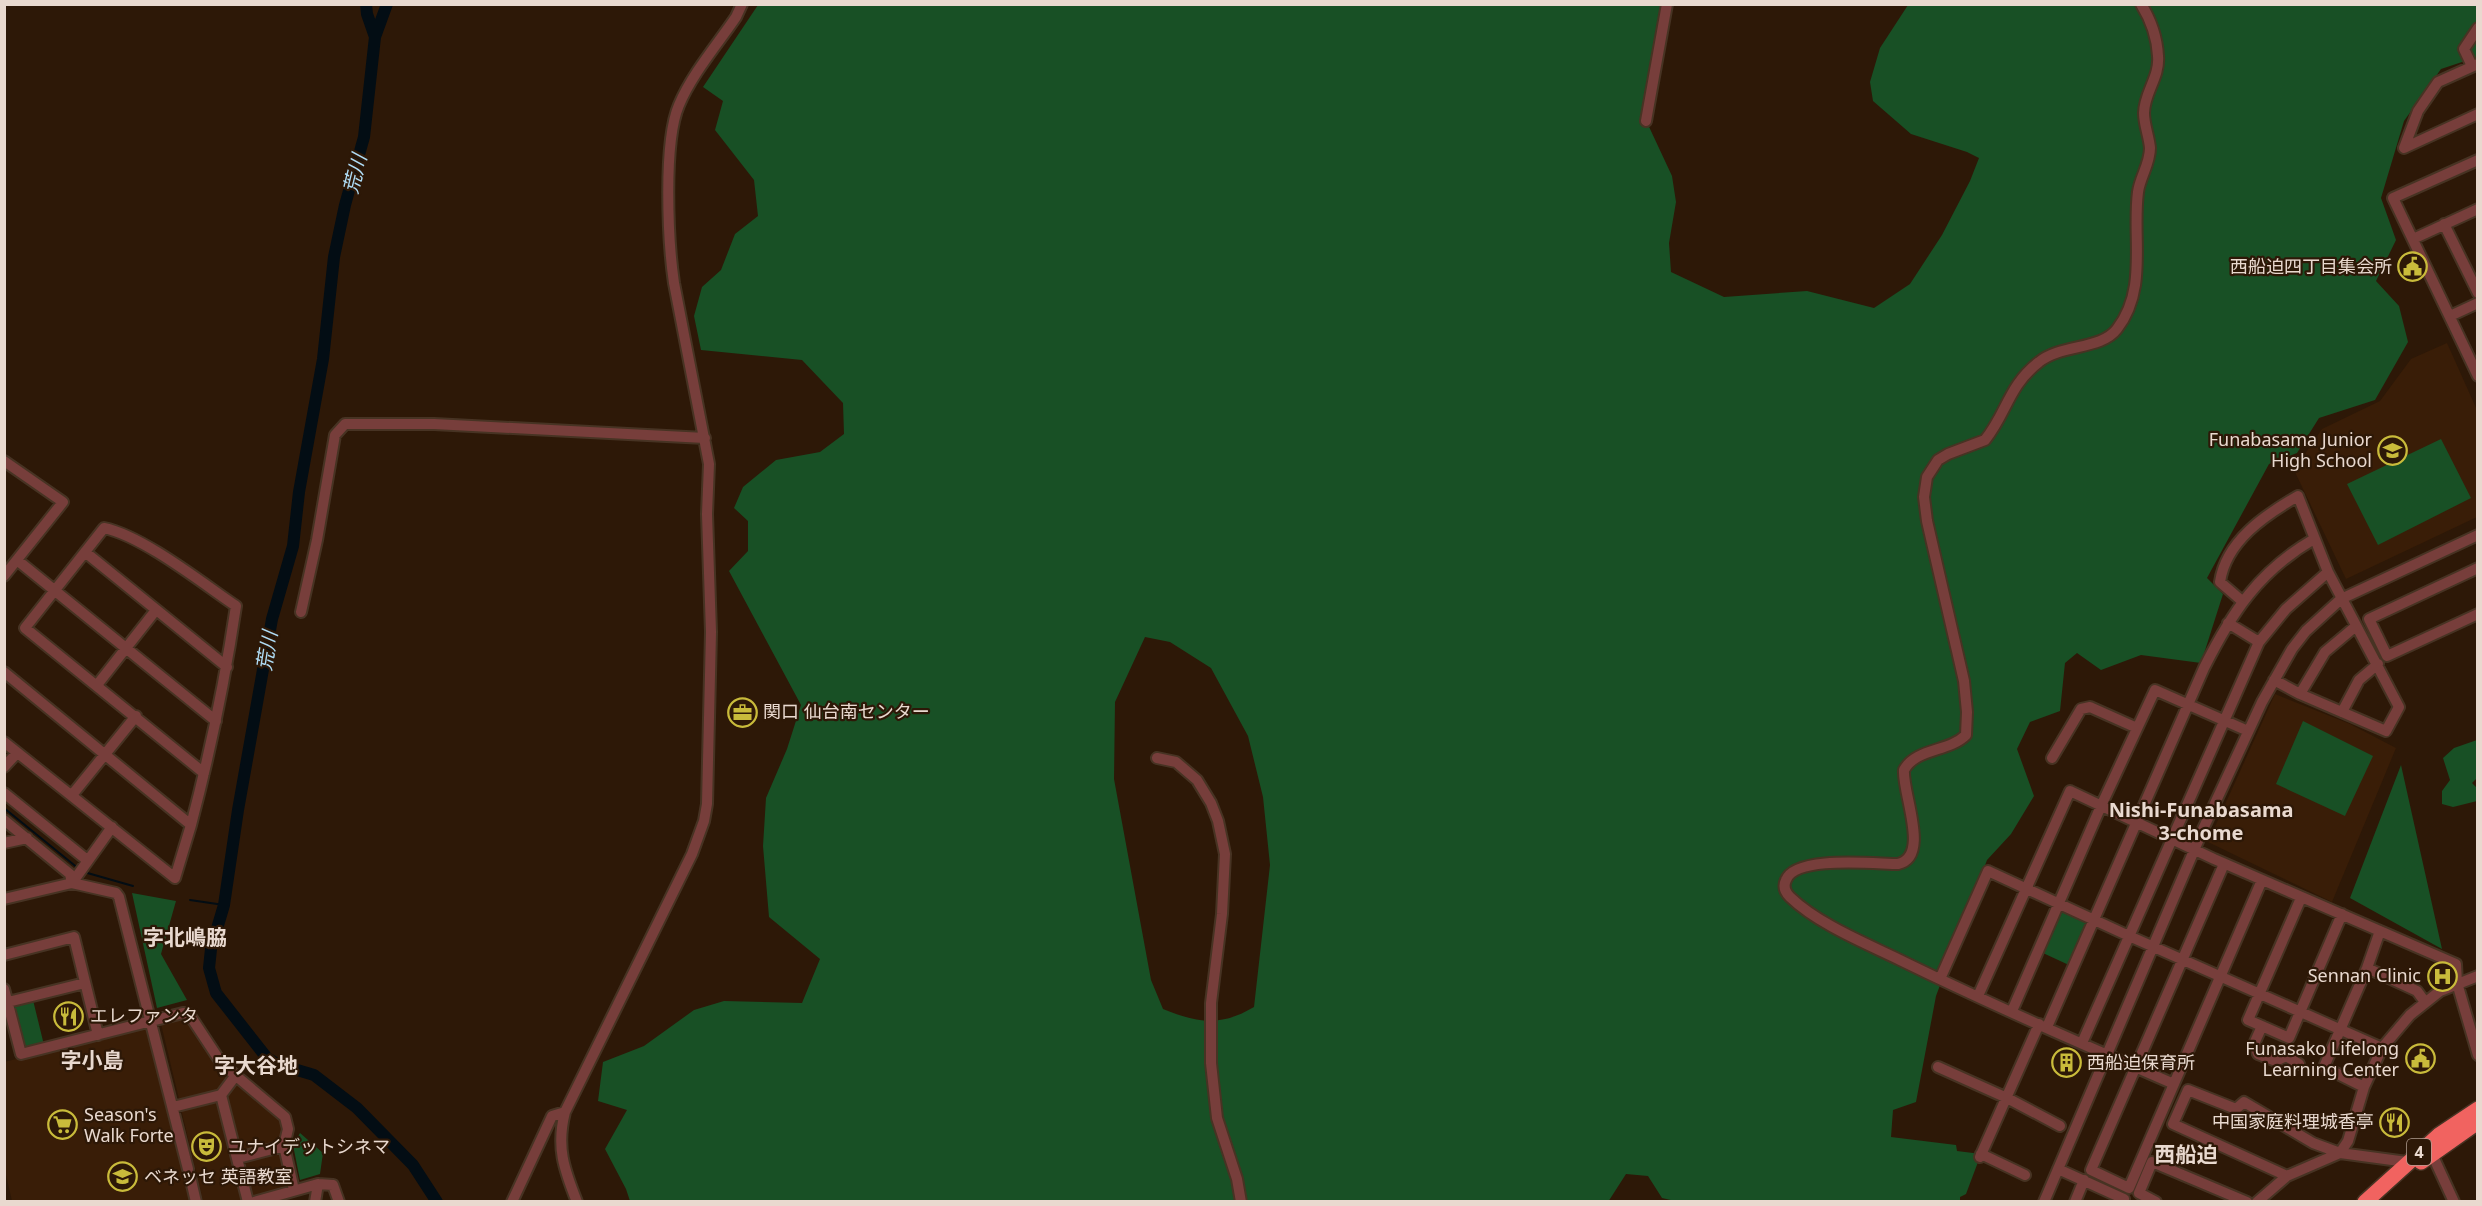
<svg xmlns="http://www.w3.org/2000/svg" width="2482" height="1206" viewBox="0 0 2482 1206" font-family="'Noto Sans','Noto Sans JP',sans-serif">
<style>
.built{fill:#391d07}
.green{fill:#185025;fill-rule:evenodd}
.lines{fill:none;stroke-linecap:round;stroke-linejoin:round}
.stream{stroke:#030d14;stroke-width:2}
.river{stroke:#030d14;stroke-width:12}
.minor-casing{stroke:#473323;stroke-width:14}
.highway-casing{stroke:#473323;stroke-width:18}
.minor{stroke:#773e3b;stroke-width:10}
.highway{stroke:#f16360;stroke-width:15}
.labels{text-anchor:middle;stroke-width:4.5;stroke-linejoin:round;paint-order:stroke}
.shield{fill:#2d1807;stroke:#b19f93;stroke-width:1.5}
.shield-label{font-size:16px;font-weight:bold;fill:#e9d9cf}
.poi-label{font-size:18px;fill:#e9d9cf;stroke:#2d1807;text-anchor:start}
.water-label{font-size:20px;font-style:italic;fill:#afdcf5;stroke:#2d1807}
.neighbourhood-label{font-size:20px;font-weight:bold;fill:#e9d9cf;stroke:#2d1807}
.quarter-label{font-size:21px;font-weight:bold;fill:#e9d9cf;stroke:#2d1807}
</style>
<rect width="100%" height="100%" fill="#2d1807"/>
<path class="built" d="M2447,343L2477,410V517L2346,579L2294,470L2322,429L2380,401L2411,359Z
M2275,694L2350,724L2396,748L2332,902L2208,842Z
M184,1018L188,1019L230,1077L217,1091L184,1100L179,1099L161,1024Z
M146,1027L190,1201H12L5,1171L4,1062Z
M236,1082L283,1119L286,1131L281,1144L241,1153L238,1151L225,1097Z
M220,1099L243,1201H203L181,1109Z
M282,1151L290,1188L253,1198L249,1195L242,1163Z"/>
<path class="green" d="M758,5H1668L1644,116L1672,176L1676,202L1669,243L1671,272L1724,297L1807,291L1874,308L1910,284L1942,235L1970,181L1979,158L1967,152L1911,134L1873,101L1870,82L1880,48L1908,5H2477V57L2441,69L2404,121L2381,198L2396,240L2376,281L2399,306L2408,342L2375,400L2319,418L2297,453L2269,464L2207,578L2223,594L2201,663L2141,655L2101,670L2077,653L2065,663L2060,711L2030,722L2017,749L2034,796L2011,834L1987,860L1936,996L1916,1102L1893,1110L1891,1137L1956,1145L1957,1151L1981,1154L1966,1194L1960,1197V1201H1675L1662,1198L1648,1176L1626,1174L1608,1202L630,1201L626,1189L605,1149L627,1110L598,1101L603,1062L644,1046L694,1010L724,1001L802,1003L820,959L769,917L763,846L766,798L787,749L801,705L729,571L748,551V521L734,508L743,487L776,460L820,452L844,434L843,403L802,360L701,350L694,316L702,287L721,270L735,234L758,216L754,180L715,130L723,101L703,87ZM1145,637L1170,642L1211,668L1248,736L1263,797L1270,865L1254,1007C1220,1027 1198,1023 1163,1009L1151,980L1114,779L1115,702Z
M2441,439L2471,498L2378,545L2347,484Z
M2303,721L2373,756L2345,816L2276,784Z
M2477,740V778L2472,783L2477,788V801L2453,807L2442,804V791L2450,780L2443,758L2454,748Z
M2401,765L2442,949L2350,898Z
M132,893L176,901L161,954L187,1000L157,1008Z
M2065,911L2086,920L2089,924L2071,966L2043,953L2060,912Z
M33,1000L44,1045L26,1049L23,1047L13,1008L15,1004Z
M300,1133L323,1153L320,1174L300,1180L293,1145Z"/>
<g class="lines">
<path class="stream" d="M4,808L79,869
M84,872L133,886
M190,900L224,905"/>
<path class="river" d="M366,4L367,14L375,37L364,137L345,205L334,257L323,359L299,492L293,546L272,619L238,810L224,905L211,949L209,968L216,993L267,1058L277,1064L314,1075L357,1108L413,1165L437,1202
M375,37L387,4"/>
<defs>
<path id="minor" d="M2141,4C2151,20 2157,37 2158,56C2160,77 2144,93 2144,113C2144,125 2149,136 2150,148C2150,164 2140,177 2138,192C2132,238 2148,289 2117,329C2101,350 2061,344 2039,362C2008,386 2007,413 1985,440L1948,454L1938,460L1927,477L1924,497L1927,521L1964,681L1967,712L1966,735C1949,752 1916,748 1904,770C1902,793 1931,857 1898,864C1876,864 1795,855 1786,880C1783,886 1785,892 1790,897C1818,924 1865,943 1900,960C1990,1004 2082,1044 2174,1084
M2478,64L2438,82L2418,111L2404,148L2478,114
M2472,66L2464,49L2478,28
M1646,121L1667,4
M2478,160L2393,198L2478,376
M2444,224L2478,293
M2413,239L2478,209
M2450,316L2478,303
M4,461L63,502L4,576
M85,552L227,667
M17,560L216,721
M2478,568L2369,619L2387,656L2478,614
M2242,601L2220,582C2226,541 2265,515 2298,496L2328,572L2399,707L2386,731L2300,694L2274,680
M301,612L317,540L335,435L345,424H434L705,438
M2228,623L2259,642
M4,672L191,825L175,878L4,742
M97,685L156,610
M2300,694L2325,652L2356,626
M2342,712L2359,680L2378,664
M1157,758L1176,762L1197,780L1211,803L1218,821L1225,854L1222,914L1211,1003V1063L1217,1118L1237,1179L1241,1202
M2052,758L2081,709L2090,707L2137,728
M4,767L17,753
M4,793L87,860
M72,795L136,716
M4,820L70,874L72,883
M191,825C210,753 225,680 236,606C202,583 143,536 104,528L25,628L204,773
M4,843L27,838
M2224,864L2091,1170L2129,1188L2262,880
M72,883L112,827
M2301,898L2248,1020L2289,1038L2342,914
M4,899L72,883L116,893L119,897L188,1169
M4,955L74,937L98,1035
M2367,968L2417,991L2425,1002
M1940,979L1988,871L2129,936L2382,1048
M4,989L21,1054L183,1013L189,1014L222,1064L285,1117L288,1129L284,1146L294,1190
M1978,996L2070,791L2214,859L2456,964L2457,983L2478,1055
M8,1002L85,983
M2012,1011L2101,806L2155,690L2248,731
M2262,1026L2254,1044L2258,1054L2276,1061L2286,1056L2299,1064
M2047,1027L2204,668C2232,612 2259,571 2314,539
M2082,1043L2259,642L2286,609L2328,572
M1938,1067L2007,1098L2060,1126
M2364,1087L2324,1067L2367,968L2380,931
M221,1095L248,1202
M173,1107L221,1095L236,1075
M1981,1154L2025,1175
M2432,1154L2454,1202
M1980,1157L2039,1024
M238,1158L284,1146
M2058,1169L2124,1199L2123,1202
M190,1176L196,1202
M2287,1176L2173,1124L2188,1090L2236,1109L2244,1102L2313,1143L2340,1153L2407,1162
M254,1202L318,1184L333,1185L339,1202
M315,1202L318,1184
M512,1202L552,1116L565,1112
M577,1202C564,1169 556,1147 565,1112L692,854L704,821L707,804L711,632L707,514L709,464L674,283C668,242 663,142 679,105C692,74 717,45 736,17L742,4
M2044,1202L2204,827L2262,702L2292,649L2306,631L2341,599L2478,535
M2075,1202L2084,1180
M2156,1202L2139,1193L2152,1162L2247,1202
M2257,1202L2287,1176L2340,1153L2348,1141L2364,1087L2382,1048L2410,1015L2440,991L2478,976"/>
<path id="highway" d="M2421,1162L2478,1122
M2365,1202L2439,1135L2478,1109"/>
</defs>
<use href="#minor" class="minor-casing"/>
<use href="#highway" class="highway-casing"/>
<use href="#minor" class="minor"/>
<use href="#highway" class="highway"/>
</g>
<defs>
<symbol id="civic-ring" viewBox="-11 -11 22 22"><circle r="9.5" fill="#2d1807" stroke="#c9bb3b" stroke-width="1.5"/><path d="M-.6-6.5H3V-4.5H.6V-3L4-1V1h2V6H-6V1h2V-1L-.6-3ZM-1.2 2.5V6h2.4V2.5Z" fill="#c9bb3b"/></symbol>
<symbol id="school-ring" viewBox="-11 -11 22 22"><circle r="9.5" fill="#2d1807" stroke="#c9bb3b" stroke-width="1.5"/><path d="M0-5L7-2L0 1L-7-2ZM-4 1L0 2.5L4 1V4Q0 6-4 4Z" fill="#c9bb3b"/></symbol>
<symbol id="office-ring" viewBox="-11 -11 22 22"><circle r="9.5" fill="#2d1807" stroke="#c9bb3b" stroke-width="1.5"/><path d="M-6-3h4V-5.5h4V-3h4V5H-6ZM-1-4.5V-3h2v-1.5ZM-6 0V1H6V0Z" fill="#c9bb3b"/></symbol>
<symbol id="hospital-ring" viewBox="-11 -11 22 22"><circle r="9.5" fill="#2d1807" stroke="#c9bb3b" stroke-width="1.5"/><path d="M-5-5h3v3.5h4V-5h3V5h-3V1.5h-4V5h-3Z" fill="#c9bb3b"/></symbol>
<symbol id="restaurant-ring" viewBox="-11 -11 22 22"><circle r="9.5" fill="#2d1807" stroke="#c9bb3b" stroke-width="1.5"/><path d="M-5-6h1v4h1v-4h1v4h1v-4h1v5L-1.5 .5V6h-2V.5L-5-1ZM5-6V6H3V1.5H1.5Q1.5-4 5-6Z" fill="#c9bb3b"/></symbol>
<symbol id="building-ring" viewBox="-11 -11 22 22"><circle r="9.5" fill="#2d1807" stroke="#c9bb3b" stroke-width="1.5"/><path d="M-4-6H4V6H1V3H-1V6H-4ZM-2.5-4.3h1.7v1.8h-1.7ZM.8-4.3h1.7v1.8H.8ZM-2.5-1h1.7V.8h-1.7ZM.8-1h1.7V.8H.8Z" fill="#c9bb3b"/></symbol>
<symbol id="supermarket-ring" viewBox="-11 -11 22 22"><circle r="9.5" fill="#2d1807" stroke="#c9bb3b" stroke-width="1.5"/><path d="M-6-5.5h2.5l.6 2H6L4.5 2H-2.5L-4.4-4H-6ZM-1.5 3.2a1.3 1.3 0 1 0 .1 0ZM3 3.2a1.3 1.3 0 1 0 .1 0Z" fill="#c9bb3b"/></symbol>
<symbol id="theatre-ring" viewBox="-11 -11 22 22"><circle r="9.5" fill="#2d1807" stroke="#c9bb3b" stroke-width="1.5"/><path d="M-5-5.5Q0-4 5-5.5V0Q5 5 0 6Q-5 5-5 0ZM-3.3-2.5H-1v1.5H-3.3ZM1-2.5H3.3v1.5H1ZM-2.8 1Q0 5.5 2.8 1Z" fill="#c9bb3b"/></symbol>
</defs>
<g fill-rule="evenodd">
<use href="#civic-ring" x="2396" y="250" width="33" height="33"/>
<use href="#school-ring" x="2376" y="434" width="33" height="33"/>
<use href="#office-ring" x="726" y="696" width="33" height="33"/>
<use href="#hospital-ring" x="2426" y="960" width="33" height="33"/>
<use href="#restaurant-ring" x="52" y="1000" width="33" height="33"/>
<use href="#civic-ring" x="2404" y="1042" width="33" height="33"/>
<use href="#building-ring" x="2050" y="1046" width="33" height="33"/>
<use href="#restaurant-ring" x="2378" y="1106" width="33" height="33"/>
<use href="#supermarket-ring" x="46" y="1108" width="33" height="33"/>
<use href="#theatre-ring" x="190" y="1130" width="33" height="33"/>
<use href="#school-ring" x="106" y="1160" width="33" height="33"/>
</g>
<g class="labels">
<rect class="shield" x="2407" y="1139" width="24" height="26" rx="4.5"/>
<g class="shield-label">
<text x="2419" y="1158">4</text>
</g>
<g class="poi-label">
<text x="2392" y="273" text-anchor="end">西船迫四丁目集会所</text>
<text x="2372" y="446" text-anchor="end">Funabasama Junior<tspan x="2372" dy="21">High School</tspan></text>
<text x="763" y="718">関口 仙台南センター</text>
<text x="2421" y="982" text-anchor="end">Sennan Clinic</text>
<text x="90" y="1022">エレファンタ</text>
<text x="2399" y="1055" text-anchor="end">Funasako Lifelong<tspan x="2399" dy="21">Learning Center</tspan></text>
<text x="2087" y="1069">西船迫保育所</text>
<text x="84" y="1121">Season's<tspan x="84" dy="21">Walk Forte</tspan></text>
<text x="2374" y="1128" text-anchor="end">中国家庭料理城香亭</text>
<text x="228" y="1153">ユナイデットシネマ</text>
<text x="144" y="1183">ベネッセ 英語教室</text>
</g>
<g class="water-label">
<text transform="translate(355 174) rotate(-76)" y="7">荒川</text>
<text transform="translate(267 651) rotate(-81)" y="7">荒川</text>
</g>
<g class="neighbourhood-label">
<text x="2201" y="817">Nishi-Funabasama<tspan x="2201" dy="23">3-chome</tspan></text>
</g>
<g class="quarter-label">
<text x="185" y="945">字北嶋脇</text>
<text x="92" y="1068">字小島</text>
<text x="256" y="1073">字大谷地</text>
<text x="2186" y="1162">西船迫</text>
</g>
</g>
<rect width="2482" height="1206" fill="none" stroke="#e9d9cf" stroke-width="12"/>
</svg>
